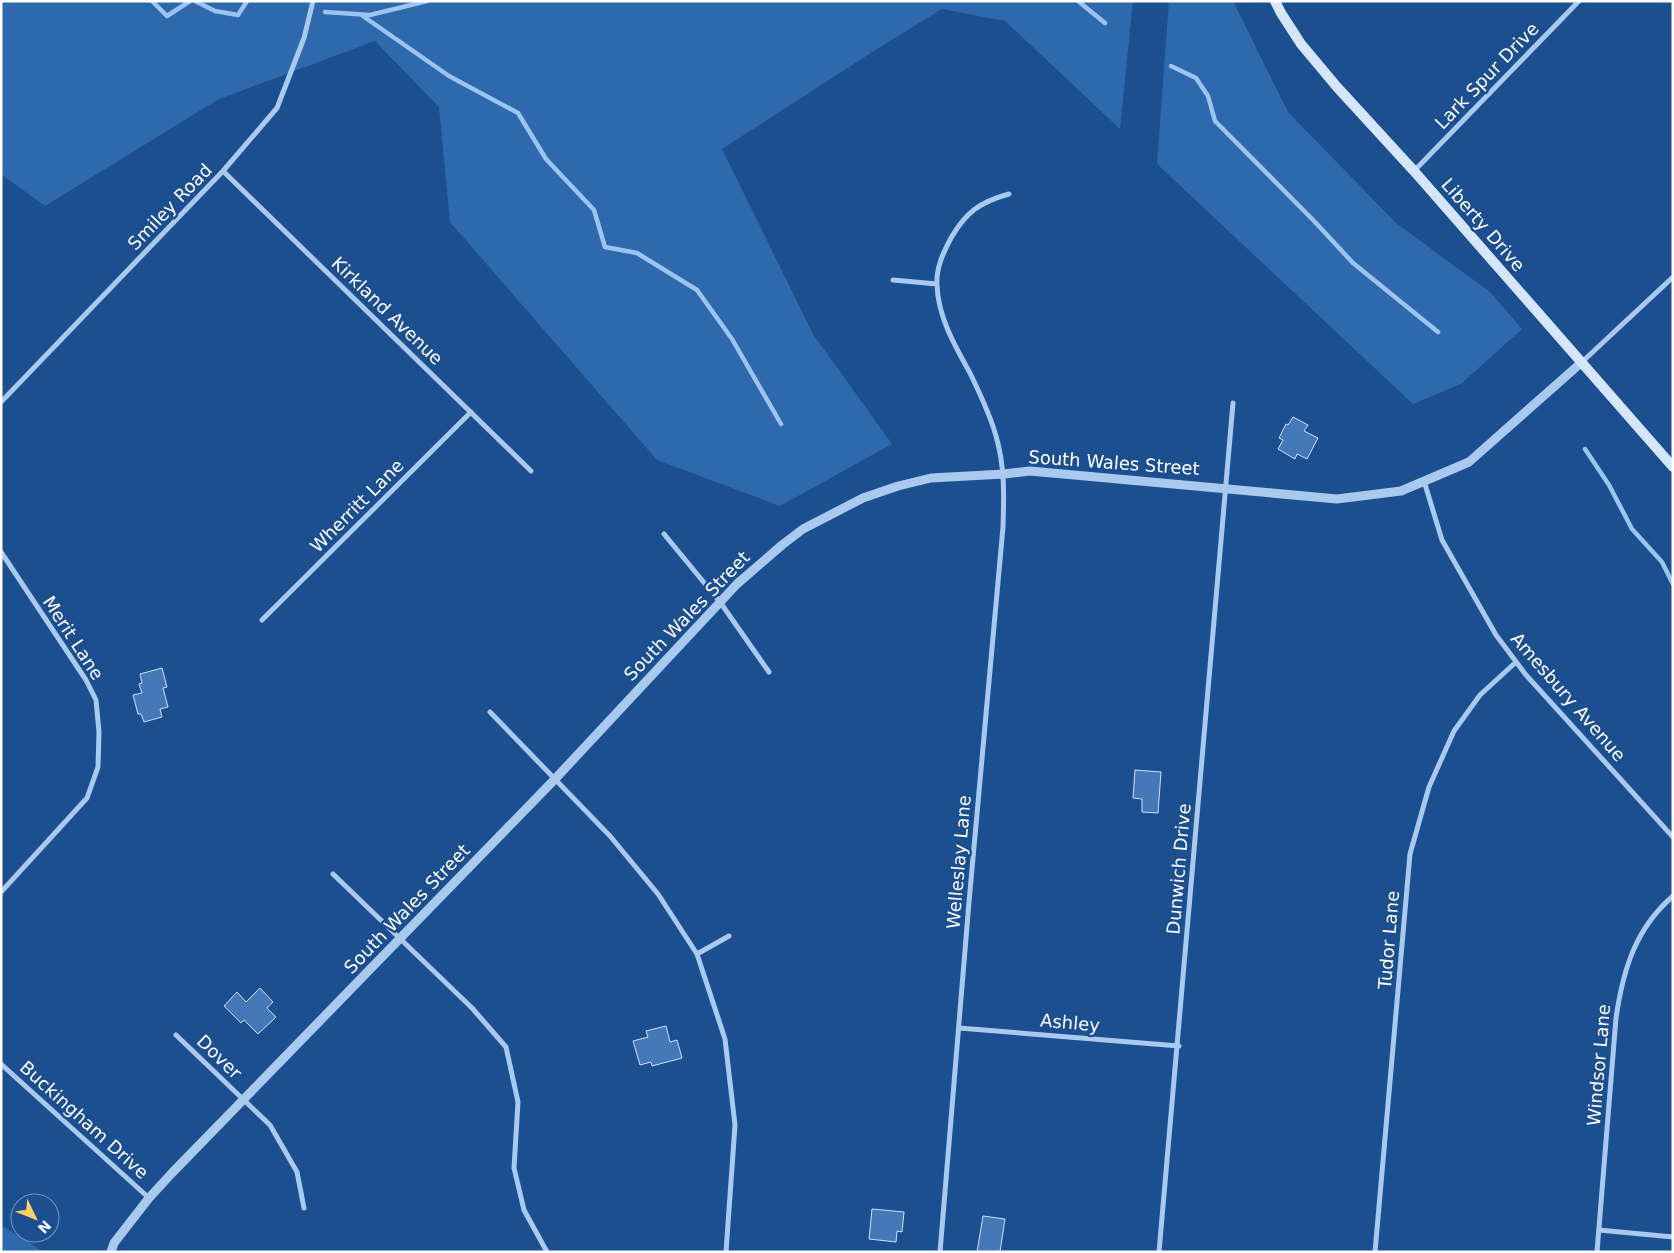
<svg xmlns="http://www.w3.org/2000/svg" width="1674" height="1253" viewBox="0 0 1674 1253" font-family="'DejaVu Sans',sans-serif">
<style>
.green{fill:#2e69ad}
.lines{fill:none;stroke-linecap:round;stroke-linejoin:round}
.stream{stroke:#9cc4f0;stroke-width:4.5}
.building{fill:#4478b7;stroke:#cfe3fa}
.minor{stroke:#a9c9ee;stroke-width:5}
.tertiary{stroke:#a9c9ee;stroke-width:9}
.secondary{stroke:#d6e6fa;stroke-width:10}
.labels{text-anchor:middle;stroke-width:5;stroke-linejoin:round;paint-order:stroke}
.street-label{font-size:18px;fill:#fff;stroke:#1b4f8f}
</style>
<rect width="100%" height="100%" fill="#1b4f8f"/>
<path class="green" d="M1,1H1133L1120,129L1005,21L942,9L877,49L722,149L813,334L892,444L780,506L657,460L450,222L439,107L375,41L219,99L45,206L1,174Z
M1169,1H1233L1288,112L1396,223L1490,292L1522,329L1461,384L1413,404L1157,164Z
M1,1225L44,1252H1Z"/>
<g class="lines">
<path class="stream" d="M152,1L167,16L190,1
M195,1L215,11L238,15L247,1
M1078,1L1105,23
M325,12L370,15L427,1
M360,14L449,76L518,113L546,159L594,210L605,247L637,253L697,290L732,339L781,424
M1171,66L1196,78L1208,96L1215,121L1315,222L1353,263L1438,332
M1585,449L1609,485L1632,529L1662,562L1673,584"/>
</g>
<path class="building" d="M1293,417L1308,425L1304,431L1318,438L1307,459L1297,454L1295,459L1278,449L1283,440L1279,438L1286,424L1288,425Z
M162,668L167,687L163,688L168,707L160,709L162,717L144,722L141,714H138L133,695L142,693L139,684L142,683L140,674Z
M1135,770L1161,772L1158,813L1142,812V799L1133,798Z
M260,988L273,1002L267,1008L276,1017L258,1034L244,1020L241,1023L224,1006L237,992L246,1002Z
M666,1026L670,1042L677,1040L682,1058L652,1066L651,1062L640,1065L633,1041L648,1037L646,1031Z
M872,1209L904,1212L902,1232L897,1231L896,1242L869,1239Z
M983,1216L1005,1219L1000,1252H977Z"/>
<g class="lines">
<path class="minor" d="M223,171L531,471
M1414,171L1579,1
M893,280L937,284
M1582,362L1673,277
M1,402L223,171L277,108L304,38L313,1
M1424,481L1442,540L1496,635L1526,675L1673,837
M664,534L720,602L769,672
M1,552L86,680L96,700L99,732L98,767L87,798L1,892
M262,620L471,412
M490,712L610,836L658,894L697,954L725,1039L735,1125L726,1252
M333,874L472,1008L506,1047L518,1102L514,1168L524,1210L547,1252
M697,954L729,936
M959,1028L1179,1046
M176,1035L270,1125L297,1172L304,1208
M1,1064L149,1198
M1599,1230L1673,1237
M940,1252L969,902L1003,527C1004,495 1005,467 996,436C990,414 980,394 970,373C955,346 938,317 937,285C936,268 943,253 951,238C966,212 980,202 1009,194
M1159,1252C1186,969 1206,686 1233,403
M1375,1252L1410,854L1429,787L1454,731L1480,695L1516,662
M1597,1252L1616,1018C1623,970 1635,929 1673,896"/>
<path class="tertiary" d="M111,1252L114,1243L149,1198L172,1173L555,779L737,584L782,545L803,529L863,498L898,486L931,478L1004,474L1030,471L1337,499L1401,491L1469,462L1582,362"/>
<path class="secondary" d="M1275,1L1281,13L1301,44L1337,87L1414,171L1673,467"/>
</g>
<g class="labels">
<g class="street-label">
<text transform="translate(1487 76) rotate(-46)" y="6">Lark Spur Drive</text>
<text transform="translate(170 207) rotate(-46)" y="6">Smiley Road</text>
<text transform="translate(1483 225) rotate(49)" y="6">Liberty Drive</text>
<text transform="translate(387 311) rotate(44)" y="6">Kirkland Avenue</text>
<text transform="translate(1114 463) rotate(4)" y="6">South Wales Street</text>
<text transform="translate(357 506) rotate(-45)" y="6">Wherritt Lane</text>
<text transform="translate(687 616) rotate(-46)" y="6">South Wales Street</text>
<text transform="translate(73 638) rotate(57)" y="6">Merit Lane</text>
<text transform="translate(1568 697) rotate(49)" y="6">Amesbury Avenue</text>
<text transform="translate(959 862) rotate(-85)" y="6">Welleslay Lane</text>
<text transform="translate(1179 869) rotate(-85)" y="6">Dunwich Drive</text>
<text transform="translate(407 909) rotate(-46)" y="6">South Wales Street</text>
<text transform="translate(1389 940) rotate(-85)" y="6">Tudor Lane</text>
<text transform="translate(1070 1023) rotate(5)" y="6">Ashley</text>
<text transform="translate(219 1057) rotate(44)" y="6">Dover</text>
<text transform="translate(1599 1065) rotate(-85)" y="6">Windsor Lane</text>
<text transform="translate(84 1120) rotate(42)" y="6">Buckingham Drive</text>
</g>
</g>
<rect width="1674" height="1253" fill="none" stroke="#ffffff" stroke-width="5"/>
<g transform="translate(35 1218) rotate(133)"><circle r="24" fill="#1b4f8f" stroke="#7695bc"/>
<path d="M0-4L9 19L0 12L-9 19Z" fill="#ffd166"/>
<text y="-8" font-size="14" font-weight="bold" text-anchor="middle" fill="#ffffff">N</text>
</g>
</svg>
